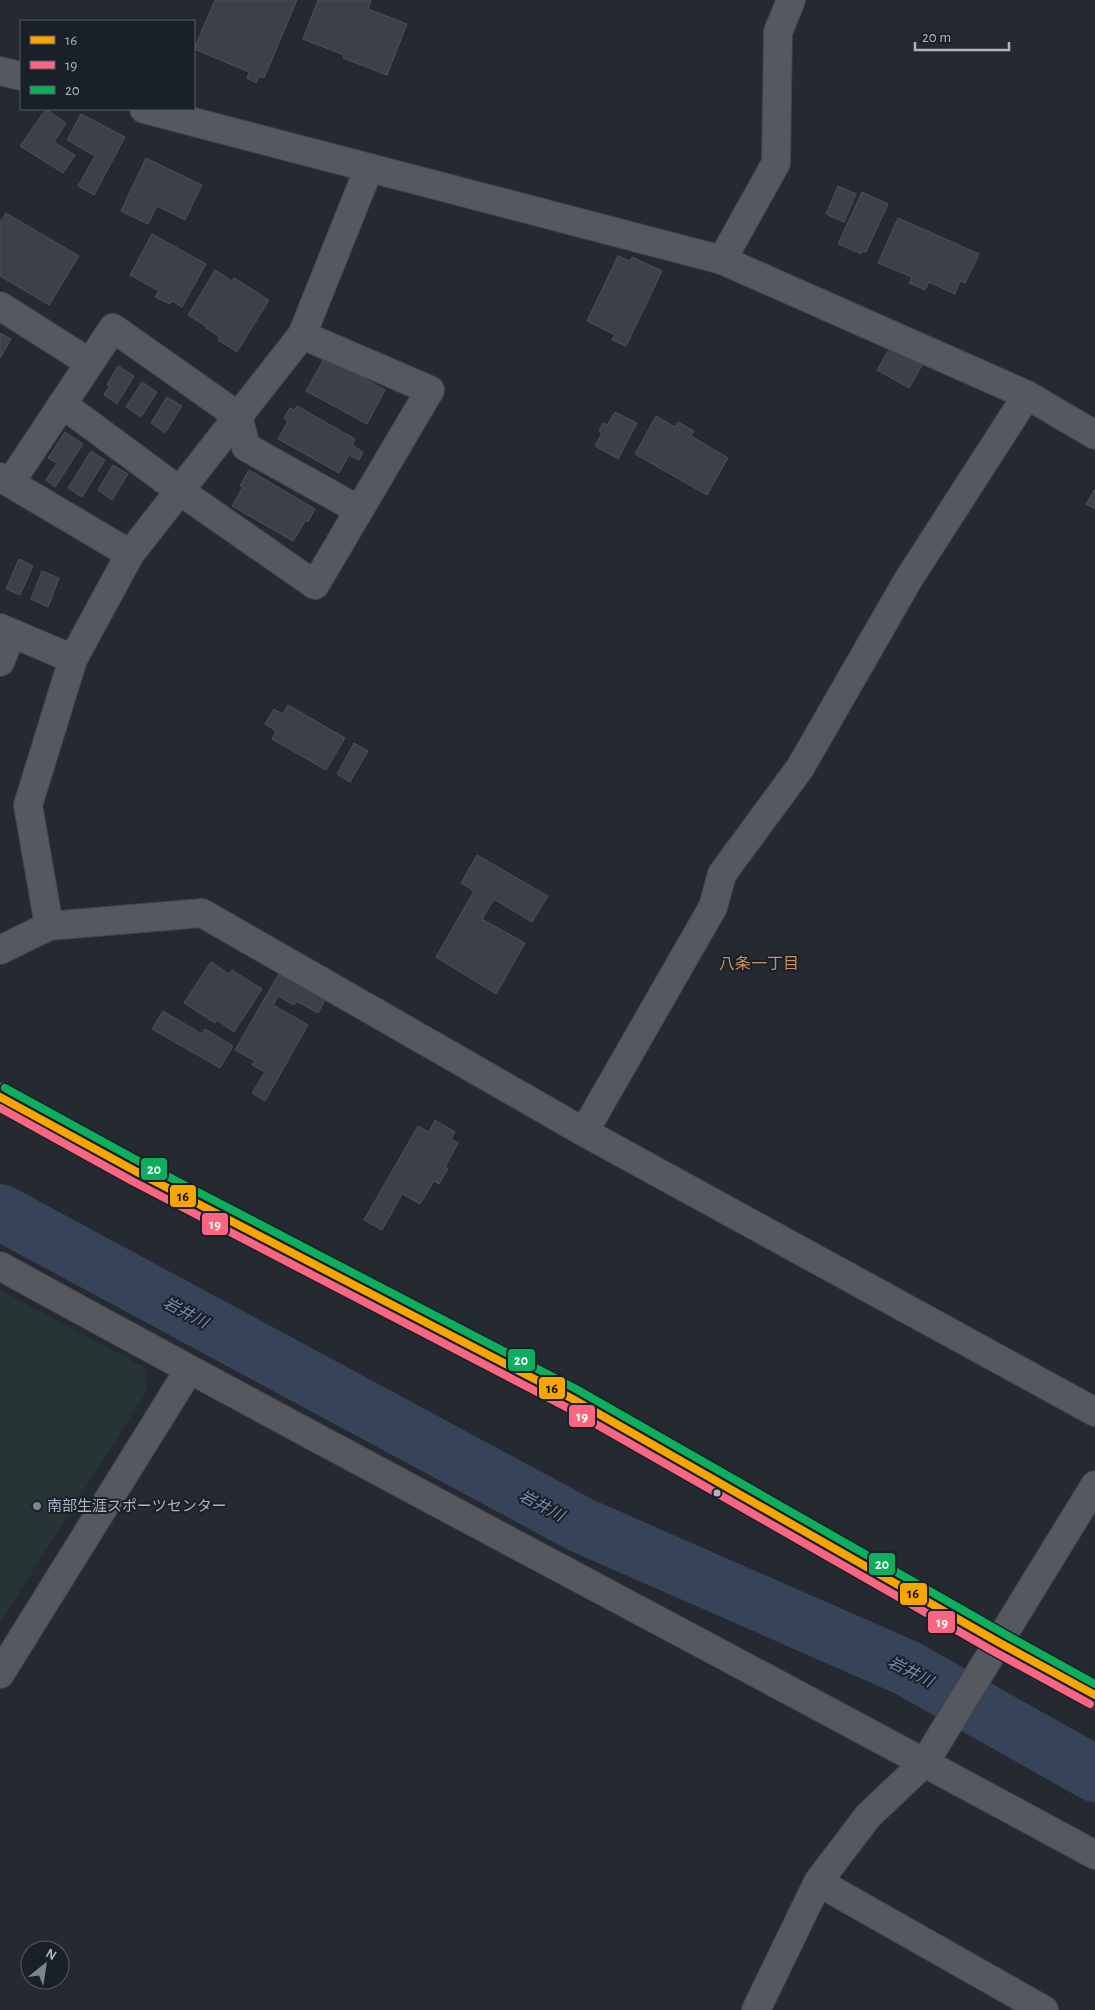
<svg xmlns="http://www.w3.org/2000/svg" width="1095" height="2010" viewBox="0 0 1095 2010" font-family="'Alegreya Sans','Noto Sans JP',sans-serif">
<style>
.pitch{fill:#263436}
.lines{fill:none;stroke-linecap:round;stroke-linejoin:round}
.river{stroke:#364358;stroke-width:56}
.building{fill:#3d4046;stroke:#4d5157}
.minor-casing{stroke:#414449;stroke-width:30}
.tertiary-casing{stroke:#414449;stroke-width:30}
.minor{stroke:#55585e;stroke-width:28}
.tertiary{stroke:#55585e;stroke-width:28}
.bus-1-casing{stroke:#1a2029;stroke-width:11}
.bus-2-casing{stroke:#1a2029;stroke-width:11}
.bus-3-casing{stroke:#1a2029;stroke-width:11}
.bus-1{stroke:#f7a600;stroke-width:8}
.bus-2{stroke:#fa6682;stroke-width:8}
.bus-3{stroke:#0daf5c;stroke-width:8}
.bus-dot{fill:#aeb5c1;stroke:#1a2029;stroke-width:2}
.poi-dot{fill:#7e848e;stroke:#1a2029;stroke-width:2}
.labels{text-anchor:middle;stroke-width:4;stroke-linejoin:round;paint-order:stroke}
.poi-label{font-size:15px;fill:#aeb5c1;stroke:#1a2029;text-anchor:start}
.neighbourhood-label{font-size:16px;fill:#c89162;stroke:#1a2029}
.water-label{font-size:16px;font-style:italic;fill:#798ca8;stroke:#1a2029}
.line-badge{stroke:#1a2029;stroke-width:2}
.badge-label{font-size:14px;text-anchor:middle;font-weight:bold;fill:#fff}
.pale-badge-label{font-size:14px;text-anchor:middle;font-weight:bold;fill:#111}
</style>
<rect width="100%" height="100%" fill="#252930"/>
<path class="pitch" d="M0,1290L144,1367L148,1389L0,1623Z"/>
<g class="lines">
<path class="river" d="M0,1212L581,1525L907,1668L1095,1774"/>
</g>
<path class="building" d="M215,0H297L264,78L259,76L256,83L247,78L249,72L194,49Z
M318,0H371L368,9L407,24L387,75L343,58L344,55L303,39Z
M46,109L66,123L54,142L75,155L63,173L20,146Z
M81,114L125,137L94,195L78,186L95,156L67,140Z
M146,158L202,185L185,220L157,206L148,224L121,211Z
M838,186L856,194L844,222L826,214Z
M862,192L888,204L866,252L862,251L861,254L838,244Z
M6,213L79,256L49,305L0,276V222Z
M898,218L979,254L965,283L960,281L955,294L929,282L925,290L909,283L912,277L878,263Z
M152,234L206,264L182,307L172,301L170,304L155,297L159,291L130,275Z
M618,256L630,261L632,257L662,271L626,346L612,340L615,335L587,321Z
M215,270L232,281L234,278L269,300L237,352L218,340L220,337L206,328L207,327L188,315Z
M0,333L11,339L0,358Z
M891,346L924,362L909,388L877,370Z
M325,357L385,390L367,424L306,391Z
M118,366L134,376L117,404L104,395L110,386L107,385Z
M142,382L157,392L141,417L126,407Z
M167,397L182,406L165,433L151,423Z
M297,406L355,439L352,445L363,452L359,460L349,455L339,473L278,439L288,421L284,418L290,408L294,410Z
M615,412L637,423L618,459L595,446L602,433L599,431L603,423L607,425Z
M656,416L675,427L678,422L694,431L691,436L728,458L707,495L635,454Z
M65,432L83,444L55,487L46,480L57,463L48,458Z
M91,451L105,460L82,497L68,488Z
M113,465L128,474L112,500L98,490Z
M249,470L315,509L308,522L306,520L293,541L232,506L243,487L240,486Z
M1095,489V509L1086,504Z
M19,559L33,566L20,595L6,589Z
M42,571L59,578L48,607L31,599Z
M288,705L345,738L326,770L272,739L276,731L265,724L274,709L283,714Z
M354,743L368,751L350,782L337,774Z
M477,855L548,896L532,922L494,899L482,919L525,943L496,994L436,957L474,891L461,883Z
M211,962L229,974L232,970L262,989L234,1032L217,1020L215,1023L184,1003Z
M281,970L327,996L318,1013L296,1001L294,1005L278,996L273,1005L308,1025L265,1101L252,1093L265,1072L252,1065L255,1061L235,1050Z
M163,1011L202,1034L205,1029L233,1046L220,1068L152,1029Z
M435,1120L455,1132L451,1139L458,1143L445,1167L448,1169L439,1184L434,1181L420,1204L402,1194L382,1230L364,1220L418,1126L429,1132Z"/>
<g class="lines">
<defs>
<path id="minor" d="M722,260L776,163L778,32L791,0
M0,306L90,363
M62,404L180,491L315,585L430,390L302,335
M0,477L130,554
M10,483L113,328L238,416L246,447L359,510
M0,628L73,659
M0,662L12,633
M49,926L28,805L73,659L130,554L302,335L369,168
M0,950L49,926L202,913L584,1132L1095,1412
M0,1097L137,1172L571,1398L998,1642L1095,1695
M584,1132L713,907L722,874L800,768L908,580L1027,395
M0,1266C363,1466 731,1657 1095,1855
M0,1674L189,1370
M818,1882L1044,2010
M756,2010L818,1882L868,1816L925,1762L1095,1485"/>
<path id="tertiary" d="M0,71L21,76
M144,109L722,260L1027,395L1095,435"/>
</defs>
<use href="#minor" class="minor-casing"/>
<use href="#tertiary" class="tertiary-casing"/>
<use href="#minor" class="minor"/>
<use href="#tertiary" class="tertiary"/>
<defs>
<path id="bus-1" d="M0,1097L137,1172L571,1398L998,1642L1095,1695"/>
<path id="bus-2" d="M0,1108L132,1181L566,1407L993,1651L1090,1704"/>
<path id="bus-3" d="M5,1088L142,1163L576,1389L1003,1633L1095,1684"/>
</defs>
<use href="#bus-1" class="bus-1-casing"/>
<use href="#bus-2" class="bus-2-casing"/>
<use href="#bus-3" class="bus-3-casing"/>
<use href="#bus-1" class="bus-1"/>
<use href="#bus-2" class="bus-2"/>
<use href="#bus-3" class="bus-3"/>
</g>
<circle class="bus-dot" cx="717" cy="1493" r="4.5"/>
<circle class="poi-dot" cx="37" cy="1506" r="5"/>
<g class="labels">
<g class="poi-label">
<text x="47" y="1511">南部生涯スポーツセンター</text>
</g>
<g class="neighbourhood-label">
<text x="759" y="969">八条一丁目</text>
</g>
<g class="water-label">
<text transform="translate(186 1312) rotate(28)" y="6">岩井川</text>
<text transform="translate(542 1505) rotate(28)" y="6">岩井川</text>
<text transform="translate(911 1671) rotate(27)" y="6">岩井川</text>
</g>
</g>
<g class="line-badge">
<rect x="140" y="1157" width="28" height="24" rx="5" fill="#0daf5c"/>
<rect x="169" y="1184" width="28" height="24" rx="5" fill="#f7a600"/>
<rect x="201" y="1212" width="28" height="24" rx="5" fill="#fa6682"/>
<rect x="507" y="1348" width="29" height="24" rx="5" fill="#0daf5c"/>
<rect x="538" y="1376" width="28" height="24" rx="5" fill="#f7a600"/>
<rect x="568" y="1404" width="28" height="24" rx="5" fill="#fa6682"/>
<rect x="868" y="1552" width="28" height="24" rx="5" fill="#0daf5c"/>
<rect x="899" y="1582" width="29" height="24" rx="5" fill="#f7a600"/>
<rect x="927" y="1610" width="29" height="24" rx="5" fill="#fa6682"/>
</g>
<g class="badge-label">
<text x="154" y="1174">20</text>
<text x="215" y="1229">19</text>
<text x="521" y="1365">20</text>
<text x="582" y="1421">19</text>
<text x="882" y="1569">20</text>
<text x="942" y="1627">19</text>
</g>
<g class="pale-badge-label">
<text x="183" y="1201">16</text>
<text x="552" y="1393">16</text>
<text x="913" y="1598">16</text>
</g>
<rect x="20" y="20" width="175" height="90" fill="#1a2029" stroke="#555c66"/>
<rect x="30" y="36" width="25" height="8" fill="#f7a600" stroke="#555c66"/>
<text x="65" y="45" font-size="15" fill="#aeb5c1">16</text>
<rect x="30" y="61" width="25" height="8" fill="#fa6682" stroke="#555c66"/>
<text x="65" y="70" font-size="15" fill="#aeb5c1">19</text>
<rect x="30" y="86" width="25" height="8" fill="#0daf5c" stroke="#555c66"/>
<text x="65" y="95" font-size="15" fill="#aeb5c1">20</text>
<g transform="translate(45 1965) rotate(30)"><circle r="24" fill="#1a2029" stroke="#555c66"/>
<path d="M0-4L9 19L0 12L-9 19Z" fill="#7e848e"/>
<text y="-8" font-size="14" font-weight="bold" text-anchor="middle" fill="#aeb5c1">N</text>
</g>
<path d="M915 42v8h94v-8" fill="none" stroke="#aeb5c1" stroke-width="2.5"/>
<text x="922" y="42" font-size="15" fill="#aeb5c1" stroke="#1a2029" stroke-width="4" paint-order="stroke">20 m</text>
</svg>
